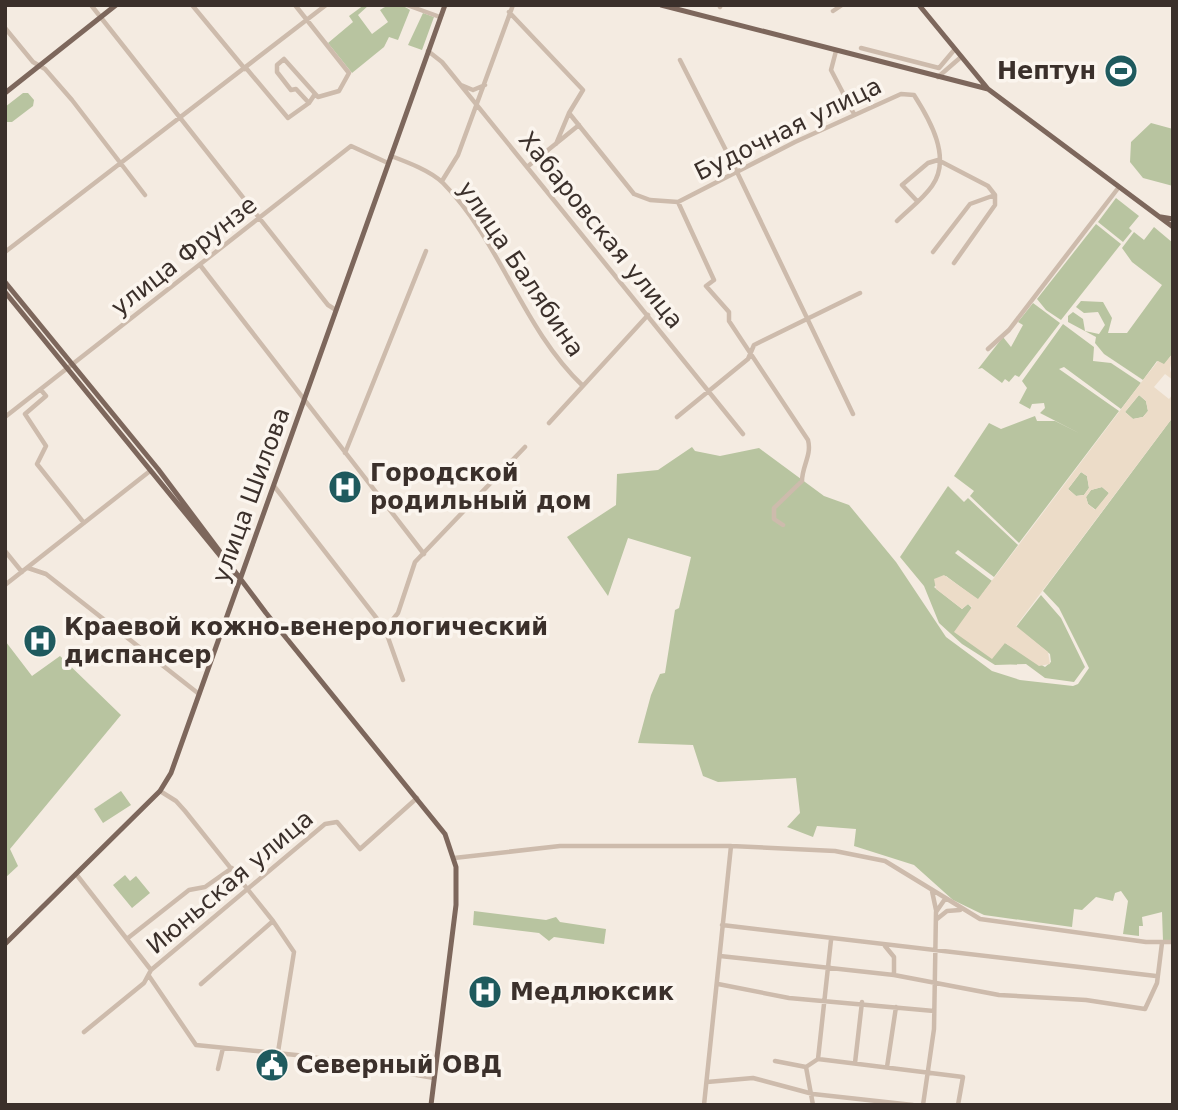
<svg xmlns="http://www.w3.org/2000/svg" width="1178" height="1110" viewBox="0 0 1178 1110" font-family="'DejaVu Sans',sans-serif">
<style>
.green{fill:#b8c4a0}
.plaza{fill:#ecdcc8;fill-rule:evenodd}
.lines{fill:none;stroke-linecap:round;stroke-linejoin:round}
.minor{stroke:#cdbbac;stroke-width:4.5}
.major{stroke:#7d675c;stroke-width:5}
.labels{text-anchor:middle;stroke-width:7;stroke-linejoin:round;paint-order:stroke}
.poi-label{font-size:24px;font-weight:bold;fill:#3b302b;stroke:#fbf5ee;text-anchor:start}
.street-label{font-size:24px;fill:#3b302b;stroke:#fbf5ee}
</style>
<rect width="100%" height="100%" fill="#f4ebe1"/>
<path class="green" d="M364,5H369L358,15L372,34L388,22L380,10C389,3 401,3 410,10L398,40L389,37L384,47L352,73L328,43L353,22L349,16Z
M423,13L434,17L422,50L408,45Z
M23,93H28L34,100L33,106L12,122H7L5,107Z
M1151,123L1173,129V186L1143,178L1130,162L1131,142Z
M1116,198L1139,216L1129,228L1132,231L1123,242L1098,222Z
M1096,224L1121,244L1061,320L1046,310L1037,299Z
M1154,227L1173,243V353L1164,365L1157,361L1143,380L1104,354L1095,343L1096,337L1068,322V316L1073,312L1083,319L1085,331L1099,334L1105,325L1098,312L1084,313L1076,307L1081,301L1103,302L1112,318L1108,333H1127L1162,285L1132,262L1122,248L1134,232L1144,240Z
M1033,303L1060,323L1019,377L1015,375L1009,382L1005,379L1002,383L982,368L978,369L1003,337L1011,347L1023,325L1018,322Z
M1063,324L1094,347L1093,361L1111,363L1141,383L1121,409L1064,367L1059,369L1119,411L1019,543L970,496L974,491L954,476L989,423L1001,429L1035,416L1037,421H1055L1079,433L1040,413L1045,408L1044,403L1032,404L1030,409L1019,403L1027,388L1022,381Z
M1139,395L1146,401L1148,411L1143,417L1133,419L1125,412Z
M1173,417V941H1163L1162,912L1142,917L1143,926H1139V936L1123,934L1128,901L1121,891L1115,893L1113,901L1096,897L1082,910L1074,909L1072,927L984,915L953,900L914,865L854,846L856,829L817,826L813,837L787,827L800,813L796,778L718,782L703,776L693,745L638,743L651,695L660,674L665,673L675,610L679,608L691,557L628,538L608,596L567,537L616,505L617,474L658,470L692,447L695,451L720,456L759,448L824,496L849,505L896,562L946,637L992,671L1020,680L1073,686L1078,684L1089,668L1059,608L1043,591Z
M1081,472L1087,476L1089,488L1084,495L1076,496L1068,489Z
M948,486L964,502L968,498L1018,545L994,577L958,550L955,553L992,581L978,600L946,576L934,587L962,609L968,604L1005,643L1045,667L1051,662L1050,654L1016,627L1041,595L1061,618L1085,667L1074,682L1045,678L1026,664L995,665L962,644L939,623L924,586L900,557Z
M1102,487L1109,493L1096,510L1088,504L1086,497L1091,490Z
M5,615L6,642L32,676L60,656L121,715L10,849L18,866L5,878Z
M121,791L131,805L103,823L94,809Z
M125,875L130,881L136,876L150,893L132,908L113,885Z
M474,911L546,920L556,917L560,922L606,929L604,944L554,937L549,941L539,933L473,925Z"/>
<path class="plaza" d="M1173,353L1170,369L1173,380L1165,374L1154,387L1169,399L1173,394V417L1016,626L1048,652L1050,664L1039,666L1005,643L992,659L954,632L972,607L968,604L962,609L936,589L934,579L944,575L978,599L1143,380L1158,361L1164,364ZM1139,395L1146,401L1148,411L1143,417L1133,419L1125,412ZM1081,472L1087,476L1089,488L1084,495L1076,496L1068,489ZM1102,487L1109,493L1095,510L1088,504L1086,497L1091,490Z"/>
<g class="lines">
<path class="minor" d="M91,5L328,305L336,310
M192,5L245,69
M295,5L349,73L339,91L318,97L284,59L277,65V72L291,90L296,89L309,103
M407,5L440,17
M720,7L721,5
M833,11L842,5
M509,12L583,90L569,113L634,194L650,200L678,202L714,280L706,286L729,312V321L808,440C812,455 802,466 802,481L774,508V519L783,525
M5,28L33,62L45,69L72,100L145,195
M861,48L939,68L955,49
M428,51L442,62L743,434
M836,51L831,70L854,114
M680,60L737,172L853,414
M246,68L288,118L309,103L315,94
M938,77L961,57
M461,85L473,90L485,85
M556,144L569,113
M391,156C407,162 431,171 443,183C501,242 522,328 583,386
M527,167L579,125
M442,181L458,155L513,5
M917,201L902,185L928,163L938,160L988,186L995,195V205L954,263
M678,202L795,142L901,94L914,95C930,120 952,158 932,186C923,199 908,210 897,221
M5,252L326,5
M933,252L970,204L995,195
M200,265L424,554
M988,349L1009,330L1119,187
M41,390L46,396L25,414L46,446L37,464L84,523
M5,417L351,146L388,163
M677,417L748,359L754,345L860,293
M549,423L648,315
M345,453L426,251
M274,486L385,629
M5,551L22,572
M28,568L46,574L199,694
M5,585L150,471
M403,680L385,629L398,613L415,562L525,447
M160,791L176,801L185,811L273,921L294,952L278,1052
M454,858L560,846H731L835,851L885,861L980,919L1146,942H1173
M76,874L151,970
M932,891L936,910
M937,919L947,911L960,910
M722,925L1156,976
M128,938L189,890L205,887L232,868
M885,946L894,957V975
M720,956L894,975L999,995L1086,1000L1145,1009L1157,983L1162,943
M149,976L196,1045L306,1056L434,1078
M201,984L273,921
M718,984L789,998L934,1011
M84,1032L144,983L151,970L325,824L337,822L360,849L417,798
M818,1059L831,940
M775,1061L806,1067L818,1059L963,1077L958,1105
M855,1063L862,1002
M806,1067L813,1105
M887,1067L896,1007
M218,1069L223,1048
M707,1082L753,1078L813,1094L913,1105
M704,1105L731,846
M923,1105L934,1029L936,912L945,899"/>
<path class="major" d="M661,5L988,89L1173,227
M919,5L988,89
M5,93L116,5
M1161,217L1173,219
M5,282L158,469L266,613L445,834L456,867V905L431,1105
M5,292L235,574
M5,944L160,791L171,773L445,5"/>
</g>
<defs>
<symbol id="stadium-disc" viewBox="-11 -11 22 22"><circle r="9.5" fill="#1f5a5e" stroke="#fbf5ee"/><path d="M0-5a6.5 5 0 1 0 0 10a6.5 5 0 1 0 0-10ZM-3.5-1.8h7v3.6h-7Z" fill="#fff"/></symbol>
<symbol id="hospital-disc" viewBox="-11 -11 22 22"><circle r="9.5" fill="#1f5a5e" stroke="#fbf5ee"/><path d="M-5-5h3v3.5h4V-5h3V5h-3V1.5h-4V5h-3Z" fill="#fff"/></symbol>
<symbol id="civic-disc" viewBox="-11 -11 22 22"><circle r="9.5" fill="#1f5a5e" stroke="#fbf5ee"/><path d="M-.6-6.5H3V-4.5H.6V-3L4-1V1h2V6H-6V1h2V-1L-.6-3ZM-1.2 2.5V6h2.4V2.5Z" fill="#fff"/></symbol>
</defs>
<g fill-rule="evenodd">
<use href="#stadium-disc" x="1102" y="52" width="38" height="38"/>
<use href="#hospital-disc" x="326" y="468" width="38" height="38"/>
<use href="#hospital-disc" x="21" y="622" width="38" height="38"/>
<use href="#hospital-disc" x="466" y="973" width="38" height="38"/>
<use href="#civic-disc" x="253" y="1046" width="38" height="38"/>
</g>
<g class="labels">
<g class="poi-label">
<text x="1096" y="79" text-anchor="end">Нептун</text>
<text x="370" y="481">Городской<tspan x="370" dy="28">родильный дом</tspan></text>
<text x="64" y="635">Краевой кожно-венерологический<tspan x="64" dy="28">диспансер</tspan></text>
<text x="510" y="1000">Медлюксик</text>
<text x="296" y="1073">Северный ОВД</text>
</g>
<g class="street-label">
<text transform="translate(788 129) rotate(-26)" y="8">Будочная улица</text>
<text transform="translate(601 230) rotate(51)" y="8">Хабаровская улица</text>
<text transform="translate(184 256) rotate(-38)" y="8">улица Фрунзе</text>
<text transform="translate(521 269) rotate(56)" y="8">улица Балябина</text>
<text transform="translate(251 495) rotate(-70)" y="8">улица Шилова</text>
<text transform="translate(230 882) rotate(-40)" y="8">Июньская улица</text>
</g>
</g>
<rect width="1178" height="1110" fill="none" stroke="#3b302b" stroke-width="14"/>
</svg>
